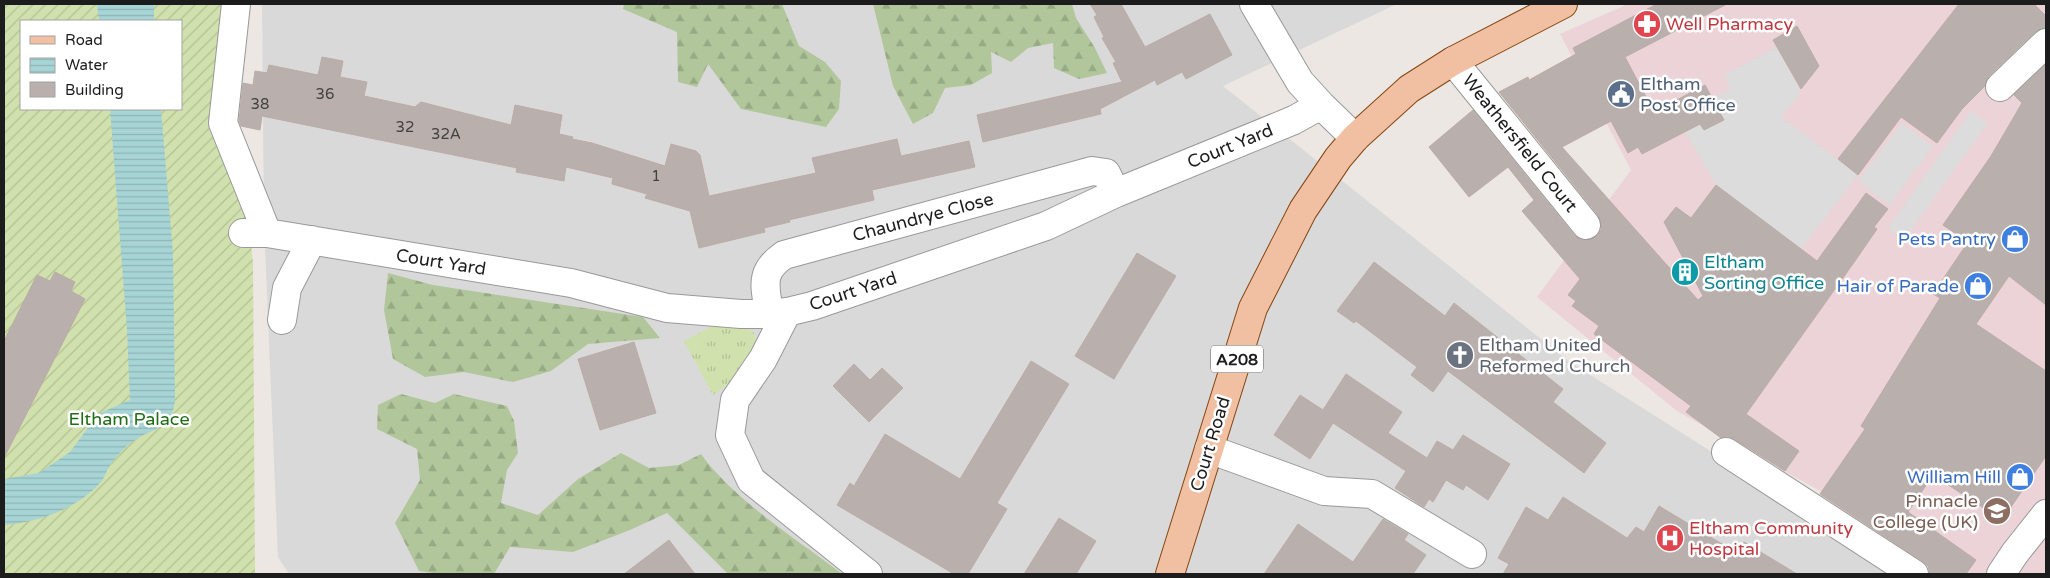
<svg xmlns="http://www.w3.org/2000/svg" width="2050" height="578" viewBox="0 0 2050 578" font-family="'Varela Round',sans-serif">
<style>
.residential{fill:#dad9d9}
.commercial{fill:#ebd3d7}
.grass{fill:url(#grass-tufts)}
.forest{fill:url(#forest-firs)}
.garden{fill:url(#garden-furrows);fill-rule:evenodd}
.parking{fill:#dcdcdc}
.water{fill:url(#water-rules)}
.building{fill:#b9afac;stroke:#bcaca6}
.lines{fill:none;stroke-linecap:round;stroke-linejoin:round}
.minor-casing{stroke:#999;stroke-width:30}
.major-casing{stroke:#844610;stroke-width:30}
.minor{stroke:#fff;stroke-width:28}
.major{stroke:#f1bfa2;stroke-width:28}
.labels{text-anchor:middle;stroke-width:5;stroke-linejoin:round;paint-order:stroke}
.number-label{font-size:15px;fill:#434140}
.shield{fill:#fff;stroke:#606060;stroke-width:1}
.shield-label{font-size:16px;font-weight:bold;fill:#1c1c1c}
.health-label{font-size:18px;fill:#be3a42;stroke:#fff;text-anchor:start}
.service-label{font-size:18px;fill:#4e5e75;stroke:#fff;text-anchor:start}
.street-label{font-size:18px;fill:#1c1c1c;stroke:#fff}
.shop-label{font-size:18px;fill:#366cbe;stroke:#fff;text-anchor:end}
.culture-label{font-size:18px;fill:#0d838f;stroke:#fff;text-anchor:start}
.worship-label{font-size:18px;fill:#5b616d;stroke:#fff;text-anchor:start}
.park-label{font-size:18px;fill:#216d17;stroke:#fff}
.education-label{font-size:18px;fill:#785e54;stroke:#fff;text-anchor:end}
</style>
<defs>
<pattern id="grass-tufts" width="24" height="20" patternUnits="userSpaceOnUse" patternTransform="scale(1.25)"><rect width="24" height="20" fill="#d1e1ad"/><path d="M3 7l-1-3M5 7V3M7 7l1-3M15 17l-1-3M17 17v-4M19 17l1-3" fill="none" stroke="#b3c094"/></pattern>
<pattern id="forest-firs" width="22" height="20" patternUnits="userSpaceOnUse" patternTransform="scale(1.25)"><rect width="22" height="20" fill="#b1c79b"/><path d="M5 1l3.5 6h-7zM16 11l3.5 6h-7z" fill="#98aa85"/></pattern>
<pattern id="garden-furrows" width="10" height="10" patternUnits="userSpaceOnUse" patternTransform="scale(1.25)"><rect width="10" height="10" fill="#d1e1ad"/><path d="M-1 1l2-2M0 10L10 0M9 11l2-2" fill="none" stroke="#b3c094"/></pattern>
<pattern id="water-rules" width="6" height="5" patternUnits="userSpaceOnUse" patternTransform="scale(1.25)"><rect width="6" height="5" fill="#a7d4d5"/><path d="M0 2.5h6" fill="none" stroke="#8fb5b6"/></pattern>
</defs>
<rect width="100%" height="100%" fill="#ece7e2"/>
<path class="residential" d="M262,4H1397L1223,86L1570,362L1905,574H289L278,557L264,222Z"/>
<path class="commercial" d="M1628,4H2046V574H1969L1677,411L1537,297L1631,170L1560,34Z"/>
<path class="grass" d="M722,321L739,323L754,333L757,345L731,382L713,395L684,341Z"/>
<path class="forest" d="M624,4H782L799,46L825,62L841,81L839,109L826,127L741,109L708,64L697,87L678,82L677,32L623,9Z
M873,4H1072L1076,18L1095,48L1107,73L1079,79L1054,68L1053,43L1028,48L1011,62L991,52L992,73L971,85L945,88L933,113L913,124L893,86Z
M388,273L433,285L643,317L660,338L588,344L551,371L513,382L464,372L425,377L393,359L384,310Z
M401,394L435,403L454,394L507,406L514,421L518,453L507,470L501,503L538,515L578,479L621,453L649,468L679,465L701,454C734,500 797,539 842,574H728L667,513L630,530L573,552L510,547L494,574H439L419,571L395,523L420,480L417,449L377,429L378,405Z"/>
<path class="garden" d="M4,4H226L253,263L255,574H4ZM21,21H181V109H21Z"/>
<path class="parking" d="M1777,47L1799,86V95L1781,117L1858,175L1801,249L1716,185L1685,132L1700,124L1704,130L1723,120L1712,98L1731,89L1724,75Z
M1971,111L1988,123L1904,240L1888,228Z
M1902,123L1933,147L1889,205L1858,181Z"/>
<path class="water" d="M97,4H154V21H99Z
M110,109H161L173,253L175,396C175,432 149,427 128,445C121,451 115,458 110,465C106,471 105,477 101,482C77,509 39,522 4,525V479L39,473L70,452L98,414L130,400L127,330Z"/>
<path class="building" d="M1090,4H1121L1145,47L1210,14L1232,55L1186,79L1182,72L1157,85L1155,80L1100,109L1101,114L983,142L977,115L1122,82L1113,63L1116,62L1102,38L1104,37L1094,17L1097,15Z
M1657,4H1727L1625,57L1654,112L1705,85L1724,120L1704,130L1700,124L1642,154L1638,147L1628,153L1611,121L1562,147L1698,300L1703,296L1664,222L1676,207L1691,218L1716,185L1817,261L1866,193L1888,209L1874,227L1877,229L1855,261L1746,414L1799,451L1785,471L1734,439L1727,436L1721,438L1686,412L1691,406L1594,334L1599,326L1572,306L1576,301L1568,295L1580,279L1522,211L1534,200L1508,167L1469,197L1429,147L1473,110L1574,235L1581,240H1588L1595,237L1601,230V222L1598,215L1499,92L1528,77L1529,80L1576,54L1573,48Z
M1959,4H2034L2046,16V28L2035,32L1989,76L1985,86L1962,109L1937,143L1901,117L1858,175L1838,159Z
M1797,26L1819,66L1801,89L1773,40Z
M322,57L343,61L340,77L367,82L364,96L415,107L421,102L511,125L515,105L562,115L559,134L573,137L572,139L592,143L665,166L671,144L696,151L700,155L709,196L816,173L812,158L897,139L901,156L969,141L975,167L872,190L874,200L789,220L790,222L764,228L765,232L699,248L690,211L645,198L647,194L612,184L613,178L566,167L564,181L516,172L517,168L262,116L260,130L241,126L239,121L243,83L253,85L255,71L267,73L269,65L318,75Z
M2046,64V305L2009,276L1976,324L2046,371V456L2002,520L1933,475L1908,512L1976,560L1966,574H1930L1928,566L1922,561L1820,494L1865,429L1861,426L1940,298L1933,294L1968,242L1943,225L1991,156L2022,103L2014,95Z
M1137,253L1176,276L1114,379L1075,356Z
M1374,262L1445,316L1454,303L1563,389L1553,402L1606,443L1584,473L1448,371L1433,392L1411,375L1417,367L1356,321L1354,323L1337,311Z
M55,272L75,282L71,291L85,299L4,458V341L37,275L50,281Z
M634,342L656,413L600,430L578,359Z
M1031,361L1069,384L997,503L1007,509L968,574H954L837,505L850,483L854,486L885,434L960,479Z
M854,364L870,380L882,368L903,388L869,422L833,386Z
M1346,374L1402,412L1388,433L1427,458L1437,441L1453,450L1463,435L1510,464L1488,500L1466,485L1463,490L1446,480L1433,502L1429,499L1424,507L1395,488L1406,471L1333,423L1310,459L1274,435L1300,395L1323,410Z
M1563,497L1627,538L1636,527L1644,532L1659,506L1737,553L1744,542L1797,574H1503L1509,564L1498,558L1526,507L1548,520Z
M1059,518L1096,541L1076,574H1024Z
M1383,519L1408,534L1404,540L1426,555L1413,574H1264L1298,524L1353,562Z
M669,540L695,574H624Z"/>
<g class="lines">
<defs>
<path id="minor" d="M236,4L223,123L267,233
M1254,4L1300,82L1321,105
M1453,61L1586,225
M2000,87L2046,43
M243,233H267L571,283L667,308L741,314H769L787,312L812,306L1046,226L1116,193L1294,120L1321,105L1355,138
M787,312L763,359L735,400L730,435L751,480L868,574
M769,314C766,287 758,273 784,255L1092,171L1106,173L1116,193
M282,320L287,288L312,240
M1209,449L1324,491L1372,494L1472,554
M1726,452L1914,574
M2001,574L2015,553L2046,514"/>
<path id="major" d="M1170,574L1253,308L1303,210L1338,158L1355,138L1409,89L1453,61L1563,4"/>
</defs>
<use href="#minor" class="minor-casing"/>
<use href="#major" class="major-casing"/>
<use href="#minor" class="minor"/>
<use href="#major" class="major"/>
</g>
<defs>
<symbol id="pharmacy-disc" viewBox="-11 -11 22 22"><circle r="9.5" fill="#e0444e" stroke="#fff"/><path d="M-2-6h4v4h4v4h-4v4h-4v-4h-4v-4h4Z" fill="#fff"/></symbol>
<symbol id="civic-disc" viewBox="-11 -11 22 22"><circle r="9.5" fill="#5c6f8a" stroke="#fff"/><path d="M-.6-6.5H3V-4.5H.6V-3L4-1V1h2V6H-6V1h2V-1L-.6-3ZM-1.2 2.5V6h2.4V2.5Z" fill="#fff"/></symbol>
<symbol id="shop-disc" viewBox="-11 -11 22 22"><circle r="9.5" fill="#3f7fe0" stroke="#fff"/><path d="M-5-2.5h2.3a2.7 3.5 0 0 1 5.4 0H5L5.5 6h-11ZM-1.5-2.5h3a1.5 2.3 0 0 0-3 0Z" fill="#fff"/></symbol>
<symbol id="building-disc" viewBox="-11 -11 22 22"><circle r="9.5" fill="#0f9aa8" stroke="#fff"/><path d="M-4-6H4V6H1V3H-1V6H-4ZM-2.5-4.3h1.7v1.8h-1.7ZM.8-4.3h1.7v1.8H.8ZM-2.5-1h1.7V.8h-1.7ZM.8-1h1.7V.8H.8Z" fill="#fff"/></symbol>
<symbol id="church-disc" viewBox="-11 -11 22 22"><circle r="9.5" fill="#6b7280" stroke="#fff"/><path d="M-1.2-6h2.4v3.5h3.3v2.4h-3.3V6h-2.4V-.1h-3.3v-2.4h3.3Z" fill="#fff"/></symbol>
<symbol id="university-disc" viewBox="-11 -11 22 22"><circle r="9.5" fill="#8d6e63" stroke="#fff"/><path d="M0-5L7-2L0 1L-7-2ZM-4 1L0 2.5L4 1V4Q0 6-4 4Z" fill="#fff"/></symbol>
<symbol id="hospital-disc" viewBox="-11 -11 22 22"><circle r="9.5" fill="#e0444e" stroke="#fff"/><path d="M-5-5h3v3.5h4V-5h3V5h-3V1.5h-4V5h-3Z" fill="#fff"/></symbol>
</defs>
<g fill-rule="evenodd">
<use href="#pharmacy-disc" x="1631" y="8" width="32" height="32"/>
<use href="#civic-disc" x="1605" y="78" width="32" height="32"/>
<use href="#shop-disc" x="1999" y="223" width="32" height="32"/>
<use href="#building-disc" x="1669" y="256" width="32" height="32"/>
<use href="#shop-disc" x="1962" y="270" width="32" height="32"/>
<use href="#church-disc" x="1444" y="339" width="32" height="32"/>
<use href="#shop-disc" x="2004" y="461" width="32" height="32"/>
<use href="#university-disc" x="1981" y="495" width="32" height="32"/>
<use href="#hospital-disc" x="1654" y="522" width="32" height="32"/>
</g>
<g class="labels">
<g class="number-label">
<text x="325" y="99">36</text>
<text x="260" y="109">38</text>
<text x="405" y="132">32</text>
<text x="446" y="139">32A</text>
<text x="656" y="181">1</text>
</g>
<rect class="shield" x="1211" y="345.5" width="52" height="27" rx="4"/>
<g class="shield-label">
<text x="1237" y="365">A208</text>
</g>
<g class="health-label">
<text x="1666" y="30">Well Pharmacy</text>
<text x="1689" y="534">Eltham Community<tspan x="1689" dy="21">Hospital</tspan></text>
</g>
<g class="service-label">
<text x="1640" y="90">Eltham<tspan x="1640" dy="21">Post Office</tspan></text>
</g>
<g class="street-label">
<text transform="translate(1520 143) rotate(51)" y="6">Weathersfield Court</text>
<text transform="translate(1230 146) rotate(-22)" y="6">Court Yard</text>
<text transform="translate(923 217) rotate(-15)" y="6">Chaundrye Close</text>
<text transform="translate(441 262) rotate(9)" y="6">Court Yard</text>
<text transform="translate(853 291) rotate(-18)" y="6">Court Yard</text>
<text transform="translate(1210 444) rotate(-73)" y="6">Court Road</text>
</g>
<g class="shop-label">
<text x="1996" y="245">Pets Pantry</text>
<text x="1959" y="292">Hair of Parade</text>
<text x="2001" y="483">William Hill</text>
</g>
<g class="culture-label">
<text x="1704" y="268">Eltham<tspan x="1704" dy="21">Sorting Office</tspan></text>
</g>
<g class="worship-label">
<text x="1479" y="351">Eltham United<tspan x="1479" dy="21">Reformed Church</tspan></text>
</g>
<g class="park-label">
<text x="129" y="425">Eltham Palace</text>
</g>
<g class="education-label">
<text x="1978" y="507">Pinnacle<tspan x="1978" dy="21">College (UK)</tspan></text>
</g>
</g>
<rect width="2050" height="578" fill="none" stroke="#1c1c1c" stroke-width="10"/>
<rect x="20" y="20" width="162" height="90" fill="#ffffff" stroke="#a4a4a4"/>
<rect x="30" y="36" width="25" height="8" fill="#f1bfa2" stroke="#a4a4a4"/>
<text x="65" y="45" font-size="15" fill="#1c1c1c">Road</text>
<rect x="30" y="58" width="25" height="15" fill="url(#water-rules)" stroke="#a4a4a4"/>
<text x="65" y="70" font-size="15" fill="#1c1c1c">Water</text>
<rect x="30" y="82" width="25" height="15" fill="#b9afac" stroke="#a4a4a4"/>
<text x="65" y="95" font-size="15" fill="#1c1c1c">Building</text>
</svg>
